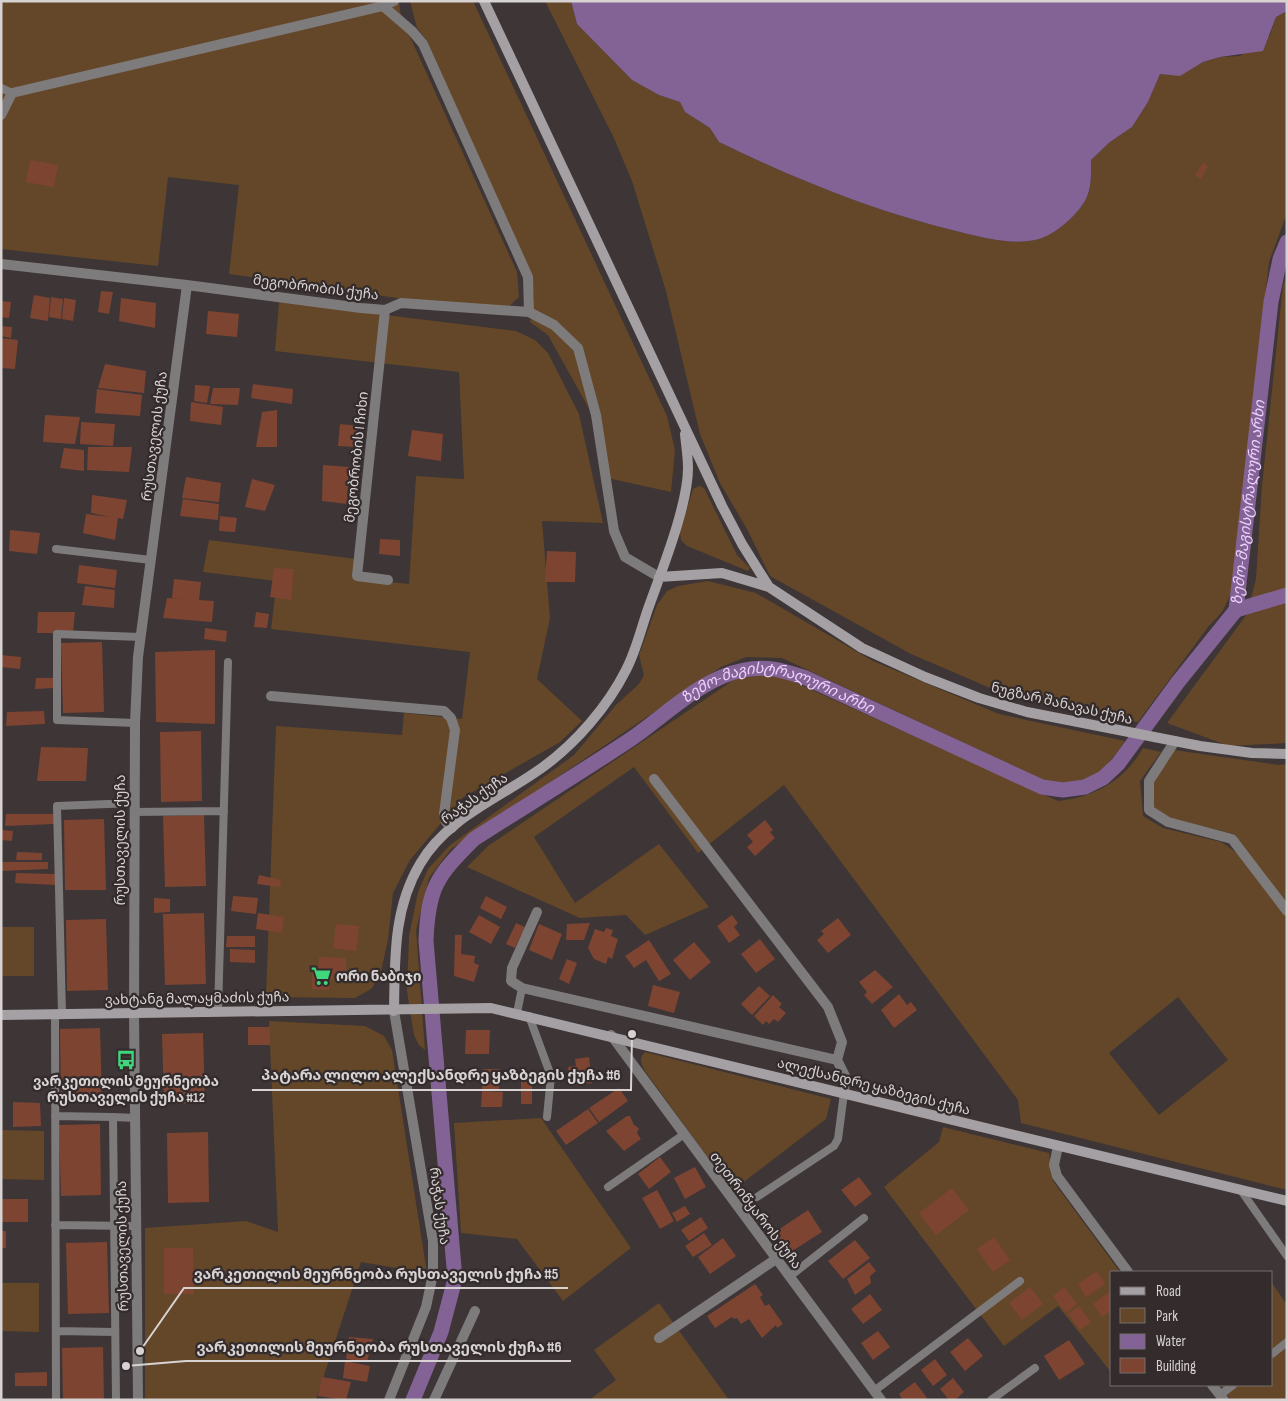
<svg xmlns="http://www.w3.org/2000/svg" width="1288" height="1401" viewBox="0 0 1288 1401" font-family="'Sofia Sans Condensed','Noto Sans Georgian',sans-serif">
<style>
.green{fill:#644728;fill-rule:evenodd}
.water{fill:#836295}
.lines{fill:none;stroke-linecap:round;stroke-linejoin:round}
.canal{stroke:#836295;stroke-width:15}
.building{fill:#7e4432}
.lane{stroke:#7e7b7c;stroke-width:8}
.street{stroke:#7e7b7c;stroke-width:10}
.secondary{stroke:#a5a0a3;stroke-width:10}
.labels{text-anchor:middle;stroke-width:4.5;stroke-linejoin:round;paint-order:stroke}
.street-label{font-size:14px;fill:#d8d3d3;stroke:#332b2c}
.poi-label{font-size:14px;font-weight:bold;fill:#d8d3d3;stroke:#332b2c;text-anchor:start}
.water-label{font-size:15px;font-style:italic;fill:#eed1fe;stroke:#332b2c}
.leader{fill:none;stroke:#d8d3d3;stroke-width:2}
.callout-dot{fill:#d8d3d3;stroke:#332b2c;stroke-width:2}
.callout-label{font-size:15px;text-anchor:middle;font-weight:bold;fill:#d8d3d3;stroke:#332b2c;stroke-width:4.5;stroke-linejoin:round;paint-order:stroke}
</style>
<rect width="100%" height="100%" fill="#3d3536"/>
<path class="green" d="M1,1H399L401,17L517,272L519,297L502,313L229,274L239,185L168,177L158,266L1,249Z
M410,1H473L667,416L675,450L671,492L603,477L592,414L548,335L530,322L534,299L531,274L427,41L417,28Z
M545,1H571L577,24L632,80L659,95L680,102L685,112L710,128L719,142C797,180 876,212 960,232C984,238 1015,246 1039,239C1056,234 1076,216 1085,201C1092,189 1091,173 1091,160L1110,142L1132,127L1148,102L1160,74L1180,75L1203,62L1220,57L1240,56L1270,35L1276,17L1287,11V213L1269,262L1231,594L1222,612L1208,627L1138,722L1080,714L995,690L911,654L770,576L747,529L720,483L700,434L666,291L632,181L613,136Z
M1287,276V743L1229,746L1167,723L1247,614L1256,579L1262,486L1283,285Z
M279,302L516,331L535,340L548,353L579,414L603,523L542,521L550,618L537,679L582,721L560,742L462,798L410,860L393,893L388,940L380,976L371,989L355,998L266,997L276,726L402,735L404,713L462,719L470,652L271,629L277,581L203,572L209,540L364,560L360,579L409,584L416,476L464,479L459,372L275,351Z
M699,486L704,488L737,555L750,568L748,571L687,546L681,540L680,533L693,489Z
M708,581L756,593L873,661L999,714L1125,741C1104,772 1088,789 1048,782L782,658L746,657L721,667L451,849L429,878L416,930L425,1050L419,1045L414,1035L407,991L409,936L418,892L428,869L449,846L574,755L616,705L639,684L644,675L639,655L657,605L667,591L678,586Z
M767,674L781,676L1058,801C1095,797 1124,781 1143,748L1161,752L1140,781L1143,816L1163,828L1221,842C1249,858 1269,890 1287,916V1190L1021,1123L1018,1100L784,785L698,853L634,767L534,837L575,903L659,844L709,907L645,935L626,915L580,918L467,867L488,846L735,679ZM1178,997L1228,1060L1159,1115L1109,1053Z
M1174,750L1279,765L1287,764V905L1234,834L1173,819L1153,810V783Z
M1,927H34V976H1Z
M269,1021L365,1026L384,1036L392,1050L427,1273L361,1262L316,1400H145V1228L246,1221L278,1232Z
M645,1052L831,1099L826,1119L732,1191L645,1071C641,1063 638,1059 645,1052Z
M541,1118L631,1248L563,1301L517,1239L461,1233L454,1123Z
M943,1127L1049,1153L1053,1181L1120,1272H1112L1111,1372L1058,1306L1004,1346L884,1187L939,1142Z
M1,1130L44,1131V1180L1,1179Z
M1,1283H39V1332L1,1331Z
M1272,1283L1287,1305V1400H1231L1220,1385H1272Z
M659,1303L729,1400H589L616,1380L594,1350Z"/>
<path class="water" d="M571,1H1287V11L1276,17L1263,51L1220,57L1203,62L1180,76L1160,74L1148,102L1132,127L1110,142L1091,160C1091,173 1092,189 1085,201C1076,216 1056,234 1039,239C1015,246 984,238 960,232C876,212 797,180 719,142L710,128L685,112L680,102L659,95L632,80L577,24Z"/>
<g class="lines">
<g class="canal">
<path d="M1236,610L1287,595"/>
<path id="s1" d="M413,1400L441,1332L455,1279L426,941C428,887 437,876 474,839C527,805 580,773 631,739C666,715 701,678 744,670C768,665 784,671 806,678L1042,787L1063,790L1085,787L1103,778L1118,764L1178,682L1236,610L1271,302L1280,259L1287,242"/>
</g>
</g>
<path class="building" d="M30,160L58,165L54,187L26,182Z
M1203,163L1208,166L1201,179L1195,175Z
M101,291L113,292L109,314L98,312Z
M34,295L50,298L48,321L30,318Z
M51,297L63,299L61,319L49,317Z
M64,298L76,300L73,321L62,319Z
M121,298L156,303L155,328L119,321Z
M1,301L11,302L9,318L1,317Z
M208,311L239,314L237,337L206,334Z
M1,326L12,327L11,338L1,336Z
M1,338L18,340L15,369L1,368Z
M105,364L146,371L144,393L98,388Z
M253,384L293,389L292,404L251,398Z
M195,385L210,386L207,403L194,401Z
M213,388H240L238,405L210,404Z
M97,389L142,395L140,416L95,413Z
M191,402L223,407L221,425L190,421Z
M277,410V447H256L262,412Z
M45,415L80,417L75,444L43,442Z
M81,422L115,424L113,446L80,444Z
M340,424L359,426L357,447L338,446Z
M412,430L443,434L441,461L408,456Z
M88,447H132L129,472L87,470Z
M64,448L84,450V471L60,468Z
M323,465L349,467L347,504L322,501Z
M186,477L221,483L219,502L182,498Z
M252,479L275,485L265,511L245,507Z
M92,495L127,500L123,519L118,518L115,540L83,533L86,514L110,517L91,513Z
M183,499L219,504L218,520L180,516Z
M220,516L237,518L235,532L219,531Z
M10,530L40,533L37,554L9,551Z
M380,539L400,540V556L379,554Z
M547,551L576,552L575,582H545Z
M79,565L117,570L115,588L77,583Z
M274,568L294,569L291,600L270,597Z
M174,579L201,582L199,600L214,601L212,622L163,618L167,598L184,599L172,598Z
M85,586L115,590L114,608L82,605Z
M38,612H75L73,633H37Z
M256,612L269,614L267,628L254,627Z
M205,628L227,631L226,642L204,639Z
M102,642L104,712L63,713L61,643Z
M215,650V724L156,722L155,652Z
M1,655L21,657L20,669L1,667Z
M36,678H55L54,688L35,689Z
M44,711L45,724L6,726L7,712Z
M201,731L202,801L161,802L160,732Z
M41,747L88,748L86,781H37Z
M6,814H54L55,824L5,826Z
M204,815L206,886L165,887L163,816Z
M104,819L106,890H65L64,820Z
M765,820L773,830L770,832L775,838L755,856L747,847L753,842L747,835Z
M1,830L13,831L12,841L1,840Z
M17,852L42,853V860H16Z
M1,862H48V869L1,871Z
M16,873L55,874L56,885L15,883Z
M259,875L281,880L280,887L257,884Z
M233,896L258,898L256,914L231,911Z
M486,896L507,907L501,919L480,908Z
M154,898L170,899V912L154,913Z
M204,913L206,984L165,985L163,914Z
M258,913L284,917L282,933L256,929Z
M479,915L500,927L491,944L469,932Z
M732,915L738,923L734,927L740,935L729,943L717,926Z
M838,918L851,935L828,953L817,940L824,934L821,931Z
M106,919L108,990L67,991L66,920Z
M516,923L525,927L515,948L506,944Z
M590,923L584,940H566L567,924Z
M336,924L359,926L356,951L333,948Z
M539,924L562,934L552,960L529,950Z
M606,928L613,930L611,936L618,939L612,959L608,957L606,964L594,959L588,948L595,929L604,932Z
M455,935H462L461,954L475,956L474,963L479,965L474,982L454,976Z
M227,936H255V947H226Z
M760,939L775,959L756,973L741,954Z
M649,940L671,974L659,981L646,960L634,968L625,956Z
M694,942L711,962L690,980L673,960Z
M230,949L255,950V963L230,962Z
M319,957L346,958V975L333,974V979H329V990L312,989V973H318Z
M567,959L577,963L569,984L559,979Z
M875,970L893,987L872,1004L864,995L867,992L859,982Z
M653,985L680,992L674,1013L648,1006Z
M759,986L770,996L752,1015L741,1004Z
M899,994L907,1005L911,1002L917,1010L894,1028L881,1010Z
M773,995L782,1004L779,1007L786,1013L778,1022L774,1019L769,1024L766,1021L763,1025L754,1016Z
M248,1027H270V1045H248Z
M100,1028L102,1099L61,1100L60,1029Z
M466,1030H490L489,1054H465Z
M203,1033L205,1103L164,1104L162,1034Z
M589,1057L592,1083L570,1086L568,1067L576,1066L575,1059Z
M483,1069H500L499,1090L482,1089Z
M521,1080H532V1104H521Z
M619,1088L628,1101L599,1122L589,1108Z
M482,1091L503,1092L502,1107H481Z
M13,1102L40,1103L41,1126L13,1127Z
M588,1109L598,1123L566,1145L556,1131Z
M627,1116H630L634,1125L639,1128L637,1133L641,1139L624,1151L606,1131Z
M100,1124L101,1195L61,1196L59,1125Z
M208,1132L209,1202L168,1203L167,1133Z
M660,1157L671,1172L649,1189L638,1174Z
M695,1167L706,1187L685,1199L674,1178Z
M859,1177L872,1194L855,1207L841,1190Z
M952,1188L969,1210L936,1235L919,1213Z
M657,1190L674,1221L660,1229L642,1198Z
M1,1199H28V1222H1Z
M685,1206L690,1214L677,1222L672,1213Z
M808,1210L822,1232L786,1255L772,1234Z
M701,1217L708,1228L689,1241L681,1230Z
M1,1231H6V1248H1Z
M704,1233L712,1245L693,1257L685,1246Z
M994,1237L1010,1260L993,1272L977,1249Z
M723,1238L736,1256L710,1274L698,1257Z
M855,1240L870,1258L843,1279L828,1261Z
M107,1242L109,1313L68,1314L66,1243Z
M164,1248H193L194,1294H164Z
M869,1262L876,1271L870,1276L871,1283L855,1295L847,1279Z
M1097,1271L1105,1284L1086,1297L1078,1284Z
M755,1284L763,1295L760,1297L765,1306L769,1304L783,1324L777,1328L776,1325L762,1338L749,1319L741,1324L737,1318L734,1319L732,1317L715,1328L707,1316Z
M1030,1287L1043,1304L1022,1320L1009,1303Z
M1064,1287L1077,1304L1066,1313L1053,1296Z
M1112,1290V1310L1102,1317L1093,1304Z
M870,1294L882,1310L863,1324L851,1309Z
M1079,1306L1091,1322L1080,1330L1068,1314Z
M878,1331L890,1347L873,1360L861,1343Z
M349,1337L373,1339L367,1362L346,1359Z
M968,1338L983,1356L965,1371L950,1352Z
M1069,1340L1085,1364L1059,1380L1044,1356Z
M103,1347L104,1400H63L62,1348Z
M935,1359L947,1375L933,1386L921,1370Z
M345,1361L370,1366L367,1382L343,1378Z
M47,1372V1386H15V1373Z
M322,1377L351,1382L346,1400L318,1396Z
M953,1378L964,1392L955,1400H949L940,1389Z
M915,1382L927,1398L924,1400H903L899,1394Z"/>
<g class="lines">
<path class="lane" d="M1,88L12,93
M56,549L151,560
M135,723L57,720V634L141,637
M134,812L224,811
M218,1012L228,662
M517,1013L522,988
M55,1014L56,1400
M62,1014L57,806L134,803
M529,1016L551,1076L547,1117
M55,1116L113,1117L116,1400
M113,1117L135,1118
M608,1187L683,1135
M1240,1189L1287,1256
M757,1197L834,1146L838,1139L844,1093
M55,1225L136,1226
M789,1277L864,1218
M56,1331L115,1332
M1272,1354L1287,1342
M874,1391L1020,1281
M1220,1395L1233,1385
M991,1400L1035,1368"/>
<path class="street" d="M394,1L383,6L412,31L423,44L528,277L529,312
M1,115L12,93L383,6
M1,264L187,285L361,308L385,310L401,303L529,312L554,325L578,348L596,415L614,531L625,557L659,577
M385,310L357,576L388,580
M271,696L444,711L451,718L455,730L444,814L446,822L452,828
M1175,741L1149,781V810L1168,822L1232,839L1287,911
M654,779L828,1007L842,1042L837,1060
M537,912L512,968L511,981L522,988L837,1060L845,1076L844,1093
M611,1035L881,1400
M1058,1146L1054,1165L1057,1176L1128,1272
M659,1338L776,1259
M1212,1385L1224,1400
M138,1400L134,1012L135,723L138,657L187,285
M389,1400L426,1307L433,1274V1241L394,1011
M434,1400L475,1311"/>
<path class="secondary" d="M484,1L722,506L742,544L769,587L862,648L925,677L979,698L1027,712L1200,746L1252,753L1287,754
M659,577L722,573L769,587
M394,1011C395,960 393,909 420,864C446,818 502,797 543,767C576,743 608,706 626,670C636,651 641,629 648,609C661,572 688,506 688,468C688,457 686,445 685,434
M1,1015L491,1008L1287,1201"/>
</g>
<defs>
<symbol id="supermarket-bare" viewBox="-9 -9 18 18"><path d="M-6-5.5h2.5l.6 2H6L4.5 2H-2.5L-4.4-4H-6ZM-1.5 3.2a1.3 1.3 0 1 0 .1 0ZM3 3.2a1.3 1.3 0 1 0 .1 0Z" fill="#40d77c" stroke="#332b2c" stroke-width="2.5" paint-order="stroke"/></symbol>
<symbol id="bus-bare" viewBox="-9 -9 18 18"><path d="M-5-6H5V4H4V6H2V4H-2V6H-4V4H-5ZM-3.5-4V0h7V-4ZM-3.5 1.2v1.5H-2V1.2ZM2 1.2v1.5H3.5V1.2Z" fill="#40d77c" stroke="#332b2c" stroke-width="2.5" paint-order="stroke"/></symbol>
</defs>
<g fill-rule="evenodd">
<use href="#supermarket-bare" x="307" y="962" width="28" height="28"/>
<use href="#bus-bare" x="112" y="1046" width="28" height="28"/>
</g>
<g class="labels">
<g class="street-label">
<text transform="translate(316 287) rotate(7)" y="5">მეგობრობის ქუჩა</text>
<text transform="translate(154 436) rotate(-83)" y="5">რუსთაველის ქუჩა</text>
<text transform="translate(356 457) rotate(-84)" y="5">მეგობრობის I ჩიხი</text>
<text transform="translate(1062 703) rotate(13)" y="5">ნუგზარ შანავას ქუჩა</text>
<text transform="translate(474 798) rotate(-35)" y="5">რაჭას ქუჩა</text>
<text transform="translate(120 840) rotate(-90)" y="5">რუსთაველის ქუჩა</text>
<text transform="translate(197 998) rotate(-1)" y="5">ვახტანგ მალაყმაძის ქუჩა</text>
<text transform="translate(874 1086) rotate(14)" y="5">ალექსანდრე ყაზბეგის ქუჩა</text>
<text transform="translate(440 1206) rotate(82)" y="5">რაჭას ქუჩა</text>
<text transform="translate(756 1210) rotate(53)" y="5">თეთრიწყაროს ქუჩა</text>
<text transform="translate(122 1246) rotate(-91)" y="5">რუსთაველის ქუჩა</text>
</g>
<g class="poi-label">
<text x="336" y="981">ორი ნაბიჯი</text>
<text x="126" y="1086" text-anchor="middle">ვარკეთილის მეურნეობა<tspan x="126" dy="16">რუსთაველის ქუჩა #12</tspan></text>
</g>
<g class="water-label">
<text dy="5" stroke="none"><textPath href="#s1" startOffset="1614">ზემო-მაგისტრალური არხი</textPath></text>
<text dy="5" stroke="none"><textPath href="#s1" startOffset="939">ზემო-მაგისტრალური არხი</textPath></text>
</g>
</g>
<path class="leader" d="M632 1034L631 1090H252M140 1351L184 1288H568M126 1366L186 1361H571"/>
<g class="callout-dot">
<circle cx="632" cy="1034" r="5"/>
<circle cx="140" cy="1351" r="5"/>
<circle cx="126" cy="1366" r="5"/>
</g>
<g class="callout-label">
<text x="441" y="1080">პატარა ლილო ალექსანდრე ყაზბეგის ქუჩა #6</text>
<text x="376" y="1279">ვარკეთილის მეურნეობა რუსთაველის ქუჩა #5</text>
<text x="379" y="1352">ვარკეთილის მეურნეობა რუსთაველის ქუჩა #6</text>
</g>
<rect width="1288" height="1401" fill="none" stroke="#d8d3d3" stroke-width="5"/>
<rect x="1110" y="1271" width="162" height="115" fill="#332b2c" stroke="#756e6f"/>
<rect x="1120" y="1287" width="25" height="8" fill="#a5a0a3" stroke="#756e6f"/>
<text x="1156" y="1296" font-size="15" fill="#d8d3d3">Road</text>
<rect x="1120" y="1308" width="25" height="15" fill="#644728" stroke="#756e6f"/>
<text x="1156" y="1321" font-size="15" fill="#d8d3d3">Park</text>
<rect x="1120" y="1334" width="25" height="15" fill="#836295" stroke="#756e6f"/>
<text x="1156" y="1346" font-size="15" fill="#d8d3d3">Water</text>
<rect x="1120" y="1358" width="25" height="15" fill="#7e4432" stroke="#756e6f"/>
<text x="1156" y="1371" font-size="15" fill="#d8d3d3">Building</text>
</svg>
